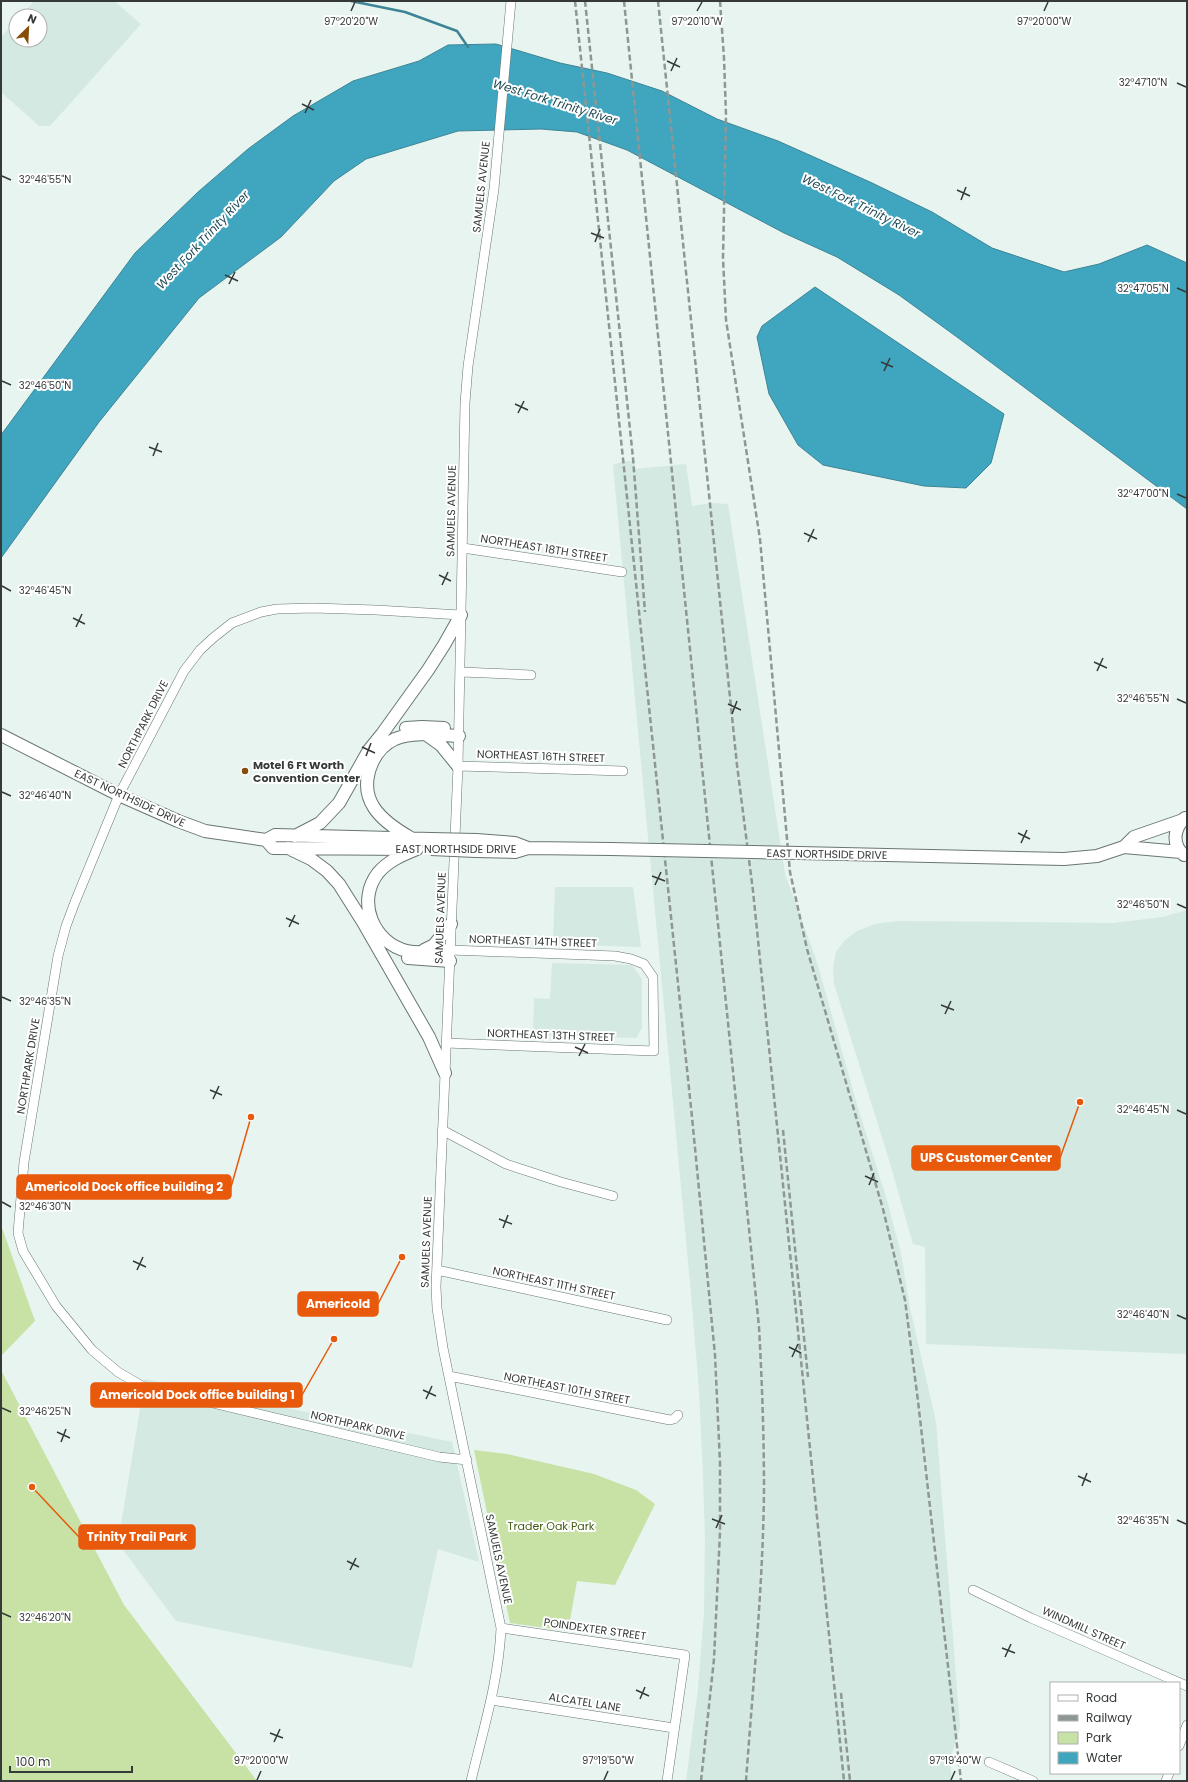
<svg xmlns="http://www.w3.org/2000/svg" width="1188" height="1782" viewBox="0 0 1188 1782" font-family="Poppins,sans-serif">
<style>
.built{fill:#d3e9e1}
.green{fill:#c7e2a4}
.water{fill:#40a5be;stroke:#3d8596}
.lines{fill:none;stroke-linecap:round;stroke-linejoin:round}
.stream{stroke:#3d8596;stroke-width:2.5}
.street-casing{stroke:#6a7571;stroke-width:10}
.secondary-casing{stroke:#6a7571;stroke-width:14}
.street{stroke:#fff;stroke-width:9}
.secondary{stroke:#fff;stroke-width:12}
.rail{stroke:#8e9793;stroke-width:2.5;stroke-dasharray:6 3;stroke-linecap:butt}
.secondary-bridge-casing{stroke:#6a7571;stroke-width:14;stroke-linecap:butt}
.secondary-bridge{stroke:#fff;stroke-width:12}
.ticks{fill:none;stroke:#353a38;stroke-width:1.5}
.poi-dot{fill:#884c09;stroke:#fff;stroke-width:1.5}
.labels{text-anchor:middle;stroke-width:4;stroke-linejoin:round;paint-order:stroke}
.street-label{font-size:11px;fill:#353a38;stroke:#fff}
.poi-label{font-size:11px;font-weight:bold;fill:#353a38;stroke:#fff;text-anchor:start}
.park-label{font-size:11px;fill:#445d14;stroke:#fff}
.water-label{font-size:12px;font-style:italic;fill:#1f4b56;stroke:#fff}
.ticks-label{font-size:10px;text-anchor:middle;fill:#353a38;stroke:#fff;stroke-width:4;stroke-linejoin:round;paint-order:stroke}
.leader{fill:none;stroke:#e8590c;stroke-width:1.5}
.callout-dot{fill:#e8590c;stroke:#fff;stroke-width:1.5}
.callout{fill:#e8590c;stroke:#e8590c;stroke-width:1.5}
.callout-label{font-size:12px;text-anchor:middle;font-weight:bold;fill:#fff}
</style>
<rect width="100%" height="100%" fill="#e7f4ef"/>
<path class="built" d="M34,1H114L141,24L50,126H39L1,92V37L16,21V40H40V16H21Z
M624,461H635V469L686,464L692,506L712,503L728,504L785,874L816,959L858,1108L887,1200L901,1254L910,1308L936,1422L960,1727L950,1760L952,1781H686L698,1689L704,1612L705,1538L703,1475L699,1390L691,1293L613,465Z
M555,887H633L641,947L553,944Z
M1187,910V1354L926,1344L925,1247L913,1244L890,1163L834,984L833,968L836,952L845,940L857,931L875,924L899,921L1113,923L1163,917Z
M552,963L632,965L642,979V1028L636,1038L533,1035L534,998L550,999Z
M145,1379L452,1442L479,1562L438,1549L412,1668L176,1621L118,1543Z"/>
<path class="green" d="M1,1225L35,1321L1,1356Z
M1,1370L124,1605L257,1781H1Z
M474,1450L507,1454L594,1474L636,1490L655,1504L615,1585L577,1581L568,1631L510,1623Z"/>
<path class="water" d="M496,44L560,63L607,73L662,91L717,119L778,141L870,182L932,212L992,248L1064,272L1099,264L1147,245L1187,263V509L957,337L899,295L837,257L784,233L627,150L577,132L541,129L458,131L366,159L334,181L281,237L199,298L99,422L1,558V435L135,253L198,192L248,149L293,116L353,81L419,61L448,45Z
M815,287L1004,414L991,463L966,488L924,486L823,465L798,445L769,394L757,337L762,326Z"/>
<g class="lines">
<path class="stream" d="M351,1L405,12L457,31L468,47"/>
<defs>
<path id="street" d="M463,548L622,572
M461,615L376,610L313,608L277,609L261,612L232,623L213,638L200,650L184,671L119,795L75,902L66,926L58,956L24,1162L18,1233L23,1251L56,1306L92,1350L118,1372L142,1386L439,1457L467,1460
M461,672L531,675
M458,766L623,771
M446,1043L654,1051L653,977L644,964L631,959L615,956L450,950
M442,1130L506,1164L561,1182L613,1196
M437,1270L667,1320
M449,1376L670,1420L674,1419L678,1415
M973,1590L1031,1618L1187,1686
M501,1628L685,1655L667,1781
M491,1700L674,1728
M1179,1746L1187,1725
M989,1762L1033,1781
M471,1781C483,1730 499,1680 501,1628L443,1348L437,1308L436,1287L458,766L465,403L468,366L494,189L511,1
M1166,1781L1169,1773"/>
<path id="secondary" d="M406,728L422,727L444,728
M1,735L119,795L178,821L205,831L266,840L275,835L431,839
M427,735L441,745L458,766
M295,836L320,823L339,803L369,750L382,734L428,670L444,645L461,615
M411,838C381,821 356,800 372,763C377,752 384,744 395,739C414,731 439,735 459,736
M266,840L273,848L412,849
M476,840L515,843L528,848
M1124,847L1134,837L1183,820
M288,848L311,859L327,871L339,884L363,922L429,1037L445,1073
M417,849C402,855 388,861 378,873C356,901 373,943 407,951C421,954 437,951 450,950
M476,851L515,852L528,848L611,849
M799,853L1064,859L1097,856L1124,847L1181,852
M1184,855C1172,845 1173,829 1185,818
M424,950L434,945L451,924
M408,958L450,961"/>
</defs>
<use href="#street" class="street-casing"/>
<use href="#secondary" class="secondary-casing"/>
<use href="#street" class="street"/>
<use href="#secondary" class="secondary"/>
<path class="rail" d="M575,1L692,1117L715,1355L720,1463V1532L714,1659L701,1781
M585,1L633,458L645,612
M624,1L759,1327C762,1381 764,1436 764,1490C763,1587 753,1684 746,1781
M658,1L737,765L753,891L844,1781
M720,1L724,58L726,115L723,258L726,320L760,539L790,872L807,949L883,1209L905,1300L918,1401L961,1781
M783,1130L808,1377
M841,1693L850,1781"/>
<defs>
<path id="secondary-bridge" d="M431,839L476,840
M431,849L476,851
M611,849L799,853"/>
</defs>
<use href="#secondary-bridge" class="secondary-bridge-casing"/>
<use href="#secondary-bridge" class="secondary-bridge"/>
</g>
<path class="ticks" d="M351,11L355,2M697,11L702,2M1044,11L1048,2M667,61L680,67M671,71L677,58M1177,83L1186,87M302,104L314,110M305,113L311,100M2,176L11,180M957,190L970,196M961,200L966,187M591,233L604,238M595,242L600,229M225,275L238,281M229,284L235,272M1177,288L1186,292M881,362L893,367M884,371L890,358M2,381L11,385M515,404L528,410M518,413L524,401M149,447L162,452M153,456L158,443M1177,494L1186,498M804,533L817,539M808,542L814,529M439,575L451,581M442,585L448,572M2,586L11,591M73,618L85,624M76,627L82,614M1094,662L1107,668M1097,671L1103,658M1177,699L1186,703M728,704L741,710M732,714L737,701M362,747L375,753M366,756L371,743M2,792L11,796M1018,833L1030,839M1021,843L1027,830M652,876L665,881M655,885L661,872M1177,904L1186,908M286,918L299,924M289,927L295,915M2,997L11,1001M941,1005L954,1010M945,1014L951,1001M575,1047L588,1053M579,1056L585,1044M210,1090L222,1095M213,1099L219,1086M1177,1110L1186,1114M865,1176L878,1182M869,1185L874,1173M2,1202L11,1207M499,1219L512,1224M503,1228L508,1215M133,1261L146,1267M137,1270L143,1257M1177,1315L1186,1319M789,1347L801,1353M792,1357L798,1344M423,1390L436,1396M426,1399L432,1386M2,1408L11,1412M57,1432L70,1438M61,1442L66,1429M1078,1476L1091,1482M1082,1486L1087,1473M712,1519L725,1524M1177,1520L1186,1524M716,1528L722,1515M347,1561L359,1567M350,1570L356,1558M2,1613L11,1617M1002,1648L1015,1653M1005,1657L1011,1644M636,1690L649,1696M640,1699L645,1687M270,1733L283,1738M274,1742L280,1729M257,1780L261,1771M604,1780L608,1771M951,1780L955,1771"/>
<circle class="poi-dot" cx="245" cy="771" r="4"/>
<g class="labels">
<g class="street-label">
<text transform="translate(481 187) rotate(-84)" y="4">SAMUELS AVENUE</text>
<text transform="translate(451 511) rotate(-89)" y="4">SAMUELS AVENUE</text>
<text transform="translate(544 548) rotate(9)" y="4">NORTHEAST 18TH STREET</text>
<text transform="translate(143 724) rotate(-63)" y="4">NORTHPARK DRIVE</text>
<text transform="translate(541 756) rotate(2)" y="4">NORTHEAST 16TH STREET</text>
<text transform="translate(130 798) rotate(25)" y="4">EAST NORTHSIDE DRIVE</text>
<text x="456" y="853">EAST NORTHSIDE DRIVE</text>
<text transform="translate(827 854) rotate(1)" y="4">EAST NORTHSIDE DRIVE</text>
<text transform="translate(440 918) rotate(-88)" y="4">SAMUELS AVENUE</text>
<text transform="translate(533 941) rotate(2)" y="4">NORTHEAST 14TH STREET</text>
<text transform="translate(551 1035) rotate(2)" y="4">NORTHEAST 13TH STREET</text>
<text transform="translate(28 1066) rotate(-81)" y="4">NORTHPARK DRIVE</text>
<text transform="translate(426 1242) rotate(-88)" y="4">SAMUELS AVENUE</text>
<text transform="translate(554 1283) rotate(12)" y="4">NORTHEAST 11TH STREET</text>
<text transform="translate(567 1388) rotate(11)" y="4">NORTHEAST 10TH STREET</text>
<text transform="translate(358 1425) rotate(13)" y="4">NORTHPARK DRIVE</text>
<text transform="translate(499 1559) rotate(78)" y="4">SAMUELS AVENUE</text>
<text transform="translate(1084 1628) rotate(24)" y="4">WINDMILL STREET</text>
<text transform="translate(595 1629) rotate(8)" y="4">POINDEXTER STREET</text>
<text transform="translate(585 1702) rotate(9)" y="4">ALCATEL LANE</text>
</g>
<g class="poi-label">
<text x="253" y="769">Motel 6 Ft Worth<tspan x="253" dy="13">Convention Center</tspan></text>
</g>
<g class="park-label">
<text x="551" y="1530">Trader Oak Park</text>
</g>
<g class="water-label">
<text transform="translate(555 102) rotate(17)" y="4">West Fork Trinity River</text>
<text transform="translate(861 206) rotate(26)" y="4">West Fork Trinity River</text>
<text transform="translate(203 240) rotate(-47)" y="4">West Fork Trinity River</text>
</g>
</g>
<g class="ticks-label">
<text x="351" y="25">97°20'20"W</text>
<text x="697" y="25">97°20'10"W</text>
<text x="1044" y="25">97°20'00"W</text>
<text x="1143" y="86">32°47'10"N</text>
<text x="45" y="183">32°46'55"N</text>
<text x="1143" y="292">32°47'05"N</text>
<text x="45" y="389">32°46'50"N</text>
<text x="1143" y="497">32°47'00"N</text>
<text x="45" y="594">32°46'45"N</text>
<text x="1143" y="702">32°46'55"N</text>
<text x="45" y="799">32°46'40"N</text>
<text x="1143" y="908">32°46'50"N</text>
<text x="45" y="1005">32°46'35"N</text>
<text x="1143" y="1113">32°46'45"N</text>
<text x="45" y="1210">32°46'30"N</text>
<text x="1143" y="1318">32°46'40"N</text>
<text x="45" y="1415">32°46'25"N</text>
<text x="1143" y="1524">32°46'35"N</text>
<text x="45" y="1621">32°46'20"N</text>
<text x="261" y="1764">97°20'00"W</text>
<text x="608" y="1764">97°19'50"W</text>
<text x="955" y="1764">97°19'40"W</text>
</g>
<path class="leader" d="M1080 1102L1060 1158M251 1117L231 1187M402 1257L378 1304M334 1339L302 1395M32 1487L79 1537"/>
<g class="callout-dot">
<circle cx="1080" cy="1102" r="4"/>
<circle cx="251" cy="1117" r="4"/>
<circle cx="402" cy="1257" r="4"/>
<circle cx="334" cy="1339" r="4"/>
<circle cx="32" cy="1487" r="4"/>
</g>
<g class="callout">
<rect x="912" y="1146" width="148" height="24" rx="4"/>
<rect x="17" y="1175" width="214" height="24" rx="4"/>
<rect x="298" y="1292" width="80" height="24" rx="4"/>
<rect x="91" y="1383" width="211" height="24" rx="4"/>
<rect x="79" y="1525" width="116" height="24" rx="4"/>
</g>
<g class="callout-label">
<text x="986" y="1162">UPS Customer Center</text>
<text x="124" y="1191">Americold Dock office building 2</text>
<text x="338" y="1308">Americold</text>
<text x="197" y="1399">Americold Dock office building 1</text>
<text x="137" y="1541">Trinity Trail Park</text>
</g>
<rect width="1188" height="1782" fill="none" stroke="#353a38" stroke-width="4"/>
<rect x="1050" y="1682" width="130" height="92" fill="#ffffff" stroke="#aeb0af"/>
<rect x="1058" y="1695" width="20" height="6" fill="#ffffff" stroke="#aeb0af"/>
<text x="1086" y="1702" font-size="12" fill="#353a38">Road</text>
<rect x="1058" y="1715" width="20" height="6" fill="#8e9793" stroke="#aeb0af"/>
<text x="1086" y="1722" font-size="12" fill="#353a38">Railway</text>
<rect x="1058" y="1732" width="20" height="12" fill="#c7e2a4" stroke="#aeb0af"/>
<text x="1086" y="1742" font-size="12" fill="#353a38">Park</text>
<rect x="1058" y="1752" width="20" height="12" fill="#40a5be" stroke="#aeb0af"/>
<text x="1086" y="1762" font-size="12" fill="#353a38">Water</text>
<g transform="translate(28 28) rotate(24)"><circle r="19" fill="#ffffff" stroke="#aeb0af"/>
<path d="M0-3L7 15L0 10L-7 15Z" fill="#884c09"/>
<text y="-6" font-size="11" font-weight="bold" text-anchor="middle" fill="#353a38">N</text>
</g>
<path d="M10 1766v6h122v-6" fill="none" stroke="#353a38" stroke-width="2"/>
<text x="16" y="1766" font-size="12" fill="#353a38" stroke="#ffffff" stroke-width="3" paint-order="stroke">100 m</text>
</svg>
